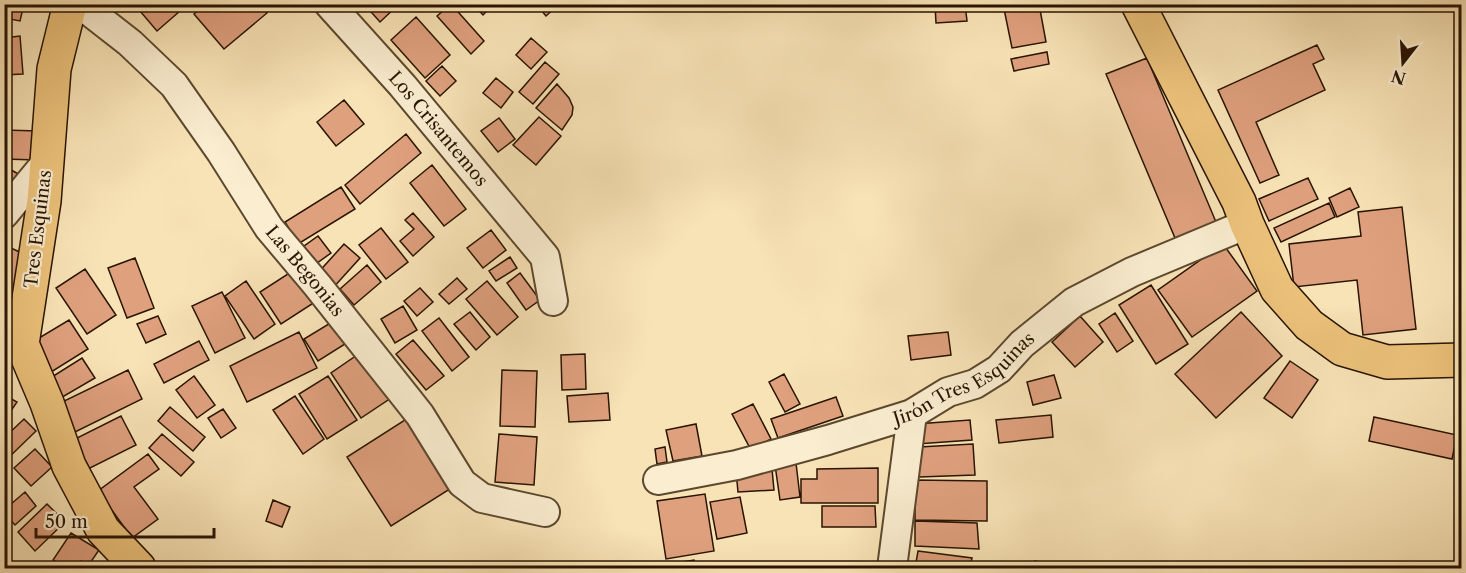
<svg xmlns="http://www.w3.org/2000/svg" width="1466" height="573" viewBox="0 0 1466 573" font-family="'Libre Caslon Text',serif">
<style>
.building{fill:#dfa07e;stroke:#281401;stroke-width:1.5}
.lines{fill:none;stroke-linecap:round;stroke-linejoin:round}
.minor-casing{stroke:#5c482e;stroke-width:32}
.major-casing{stroke:#281401;stroke-width:36}
.highway-casing{stroke:#281401;stroke-width:36}
.minor{stroke:#faedd0;stroke-width:28}
.major{stroke:#ecc27b;stroke-width:33}
.highway{stroke:#ecc27b;stroke-width:33}
.labels{text-anchor:middle;stroke-width:4.5;stroke-linejoin:round;paint-order:stroke}
.street-label{font-size:18px;fill:#281401;stroke:#faedd0}
</style>
<rect width="100%" height="100%" fill="#f8e3b6"/>
<filter id="stains"><feTurbulence type="fractalNoise" baseFrequency=".00333" numOctaves="4"/><feColorMatrix values="0 0 0 0 .2 0 0 0 0 .09 0 0 0 0 .02 0 0 0 .5 -.17"/></filter>
<radialGradient id="worn" r=".72"><stop offset=".6" stop-color="#630" stop-opacity="0"/><stop offset="1" stop-color="#630" stop-opacity=".3"/></radialGradient>
<path class="building" d="M4,4H24L20,21L4,18Z
M134,4H188L157,31Z
M206,4H260L267,13L224,49L194,14Z
M364,4H399L380,22Z
M451,4L484,41L471,54L437,16Z
M473,4H494L483,15Z
M536,4H559L546,16Z
M965,4L967,21L936,23L935,5Z
M1003,4H1039L1046,42L1012,48Z
M416,17L450,55L425,78L391,40Z
M20,36L23,74L4,75V38Z
M531,38L547,52L531,69L516,55Z
M1317,45L1324,59L1313,64L1325,90L1256,122L1279,175L1260,183L1218,90Z
M1047,52L1049,64L1014,71L1011,59Z
M1147,58L1216,222L1175,238L1106,74Z
M545,62L559,74L533,104L519,92Z
M442,66L456,81L440,96L426,81Z
M496,78L513,92L501,108L483,93Z
M557,84L569,98L573,107L572,115L562,130L536,108Z
M344,100L364,124L336,146L317,122Z
M539,117L561,136L536,165L513,145Z
M499,118L515,139L498,152L481,131Z
M4,130L38,131L37,160L4,159Z
M406,134L421,153L360,204L345,185Z
M432,165L466,209L444,226L410,183Z
M4,166L22,176L4,199Z
M1308,178L1318,199L1269,221L1259,199Z
M341,187L355,209L298,244L285,222Z
M1350,188L1359,207L1337,217L1329,198Z
M1329,203L1335,217L1281,242L1274,228Z
M1402,207L1416,329L1363,335L1357,280L1294,287L1289,244L1361,236L1358,212Z
M413,213L434,237L413,256L400,241L414,229L405,220Z
M381,228L408,262L386,279L359,245Z
M491,230L506,250L483,268L467,248Z
M318,236L331,253L313,266L300,249Z
M344,244L360,258L332,289L316,275Z
M1223,244L1257,291L1192,337L1158,290Z
M11,248L26,255L20,294L6,345L8,378L4,377V252Z
M510,257L517,268L496,281L489,271Z
M135,258L154,308L127,318L108,268Z
M367,265L381,282L354,305L340,289Z
M85,269L116,315L87,334L56,288Z
M294,270L315,302L281,324L260,292Z
M520,273L540,300L526,310L507,283Z
M457,278L467,289L449,304L439,294Z
M246,281L275,324L254,339L225,296Z
M487,281L518,317L497,335L466,299Z
M1151,285L1188,344L1156,364L1119,305Z
M420,288L433,302L417,316L404,301Z
M222,292L245,338L215,353L192,306Z
M403,306L417,330L395,343L381,319Z
M470,312L490,337L476,350L454,324Z
M1241,312L1282,356L1216,418L1175,374Z
M1115,313L1133,341L1117,352L1099,324Z
M158,316L166,334L146,343L137,324Z
M1080,316L1103,342L1075,367L1052,342Z
M439,318L469,357L452,371L422,331Z
M69,320L88,349L48,374L29,344Z
M332,322L345,344L318,361L304,339Z
M299,332L317,368L247,402L230,366Z
M948,332L951,355L911,360L908,336Z
M413,340L444,376L426,390L396,354Z
M199,341L209,360L164,383L154,364Z
M360,353L391,398L361,418L331,373Z
M585,354L586,389L562,390L561,355Z
M82,358L95,378L59,399L47,380Z
M1290,361L1318,380L1292,418L1264,398Z
M128,370L142,399L75,432L60,403Z
M502,370L537,371L535,427L500,426Z
M784,374L800,404L785,412L769,382Z
M1054,375L1061,398L1033,405L1027,382Z
M194,376L215,405L197,418L176,390Z
M328,376L357,420L327,439L299,394Z
M608,393L610,420L569,422L567,396Z
M4,395L17,402L4,421Z
M295,396L324,439L303,454L273,410Z
M836,397L843,416L778,438L771,419Z
M753,404L771,439L751,450L732,414Z
M170,407L205,437L193,451L158,421Z
M223,409L236,428L221,438L208,418Z
M1051,415L1053,437L999,443L996,420Z
M121,416L136,445L82,472L67,443Z
M1374,417L1457,435L1452,459L1369,441Z
M408,418L453,487L391,526L347,457Z
M24,419L36,431L4,462V438Z
M970,420L972,440L917,444L916,424Z
M696,424L702,456L673,461L666,430Z
M162,434L194,462L181,476L149,448Z
M499,434L537,437L534,485L495,482Z
M973,444L975,475L919,477V447Z
M665,447L667,462L657,464L655,449Z
M35,449L52,467L31,486L14,468Z
M148,454L159,469L134,487L158,519L132,538L98,491Z
M796,463L800,497L780,500L775,465Z
M878,468V503H801V479H817V469Z
M772,469L774,490L738,492L736,471Z
M915,480L987,481V521L915,520Z
M25,492L36,506L15,525L4,513V510Z
M705,494L714,551L666,559L657,501Z
M740,497L747,533L717,539L710,502Z
M273,500L290,507L282,527L266,521Z
M47,504L65,522L35,551L18,532Z
M822,506H875L876,527H822Z
M915,521L977,523L979,549L915,546Z
M71,533L99,550L88,566L81,561L76,568H66L53,560Z
M918,551L972,558L970,568H915Z
M694,560L695,568H663V565Z
M1035,561L1067,568H1034Z
M834,564L871,565V568H834Z"/>
<g class="lines">
<defs>
<g id="minor">
<path id="s1" d="M80,4L130,43L174,85L221,152L269,228L317,285L420,415L462,483L482,498L545,512"/>
<path id="s2" d="M329,4L402,85L545,257L553,301"/>
<path d="M4,214L46,163"/>
<path id="s3" d="M658,480L737,465L828,440L912,414L948,392L975,384L999,369L1022,344L1074,302L1132,272L1247,224"/>
<path d="M892,568L912,414"/>
</g>
<path id="major" d="M1138,4L1239,202L1247,224L1277,289L1309,325L1342,349L1387,362L1462,360"/>
<path id="highway" d="M70,4L54,69L44,201L22,344L47,403L69,466L103,530L139,568"/>
</defs>
<use href="#minor" class="minor-casing"/>
<use href="#major" class="major-casing"/>
<use href="#highway" class="highway-casing"/>
<use href="#minor" class="minor"/>
<use href="#major" class="major"/>
<use href="#highway" class="highway"/>
</g>
<g class="labels">
<g class="street-label">
<text dy="6" stroke="none"><textPath href="#s2" startOffset="166">Los Crisantemos</textPath></text>
<text transform="translate(38 229) rotate(-83)" y="6">Tres Esquinas</text>
<text dy="6" stroke="none"><textPath href="#s1" startOffset="352">Las Begonias</textPath></text>
<text dy="6" stroke="none"><textPath href="#s3" startOffset="326">Jirón Tres Esquinas</textPath></text>
</g>
</g>
<rect width="1466" height="573" fill="none" stroke="#f8e3b6" stroke-width="24"/>
<rect x="6" y="6" width="1454" height="561" fill="none" stroke="#281401" stroke-width="3"/>
<rect x="12" y="12" width="1442" height="549" fill="none" stroke="#281401" stroke-width="1.5"/>
<g transform="translate(1403 63) rotate(197)" stroke="#faedd0" stroke-width="4.5" paint-order="stroke">
<path d="M0-4.5L10 22L0 15L-10 22Z" fill="#281401"/>
<text y="-9" font-size="16" font-weight="bold" text-anchor="middle" fill="#281401">N</text>
</g>
<path d="M36 528v9h178v-9" fill="none" stroke="#281401" stroke-width="3"/>
<text x="45" y="528" font-size="18" fill="#281401" stroke="#faedd0" stroke-width="4.5" paint-order="stroke">50 m</text>
<rect width="100%" height="100%" filter="url(#stains)"/>
<rect width="100%" height="100%" fill="url(#worn)"/>
</svg>
